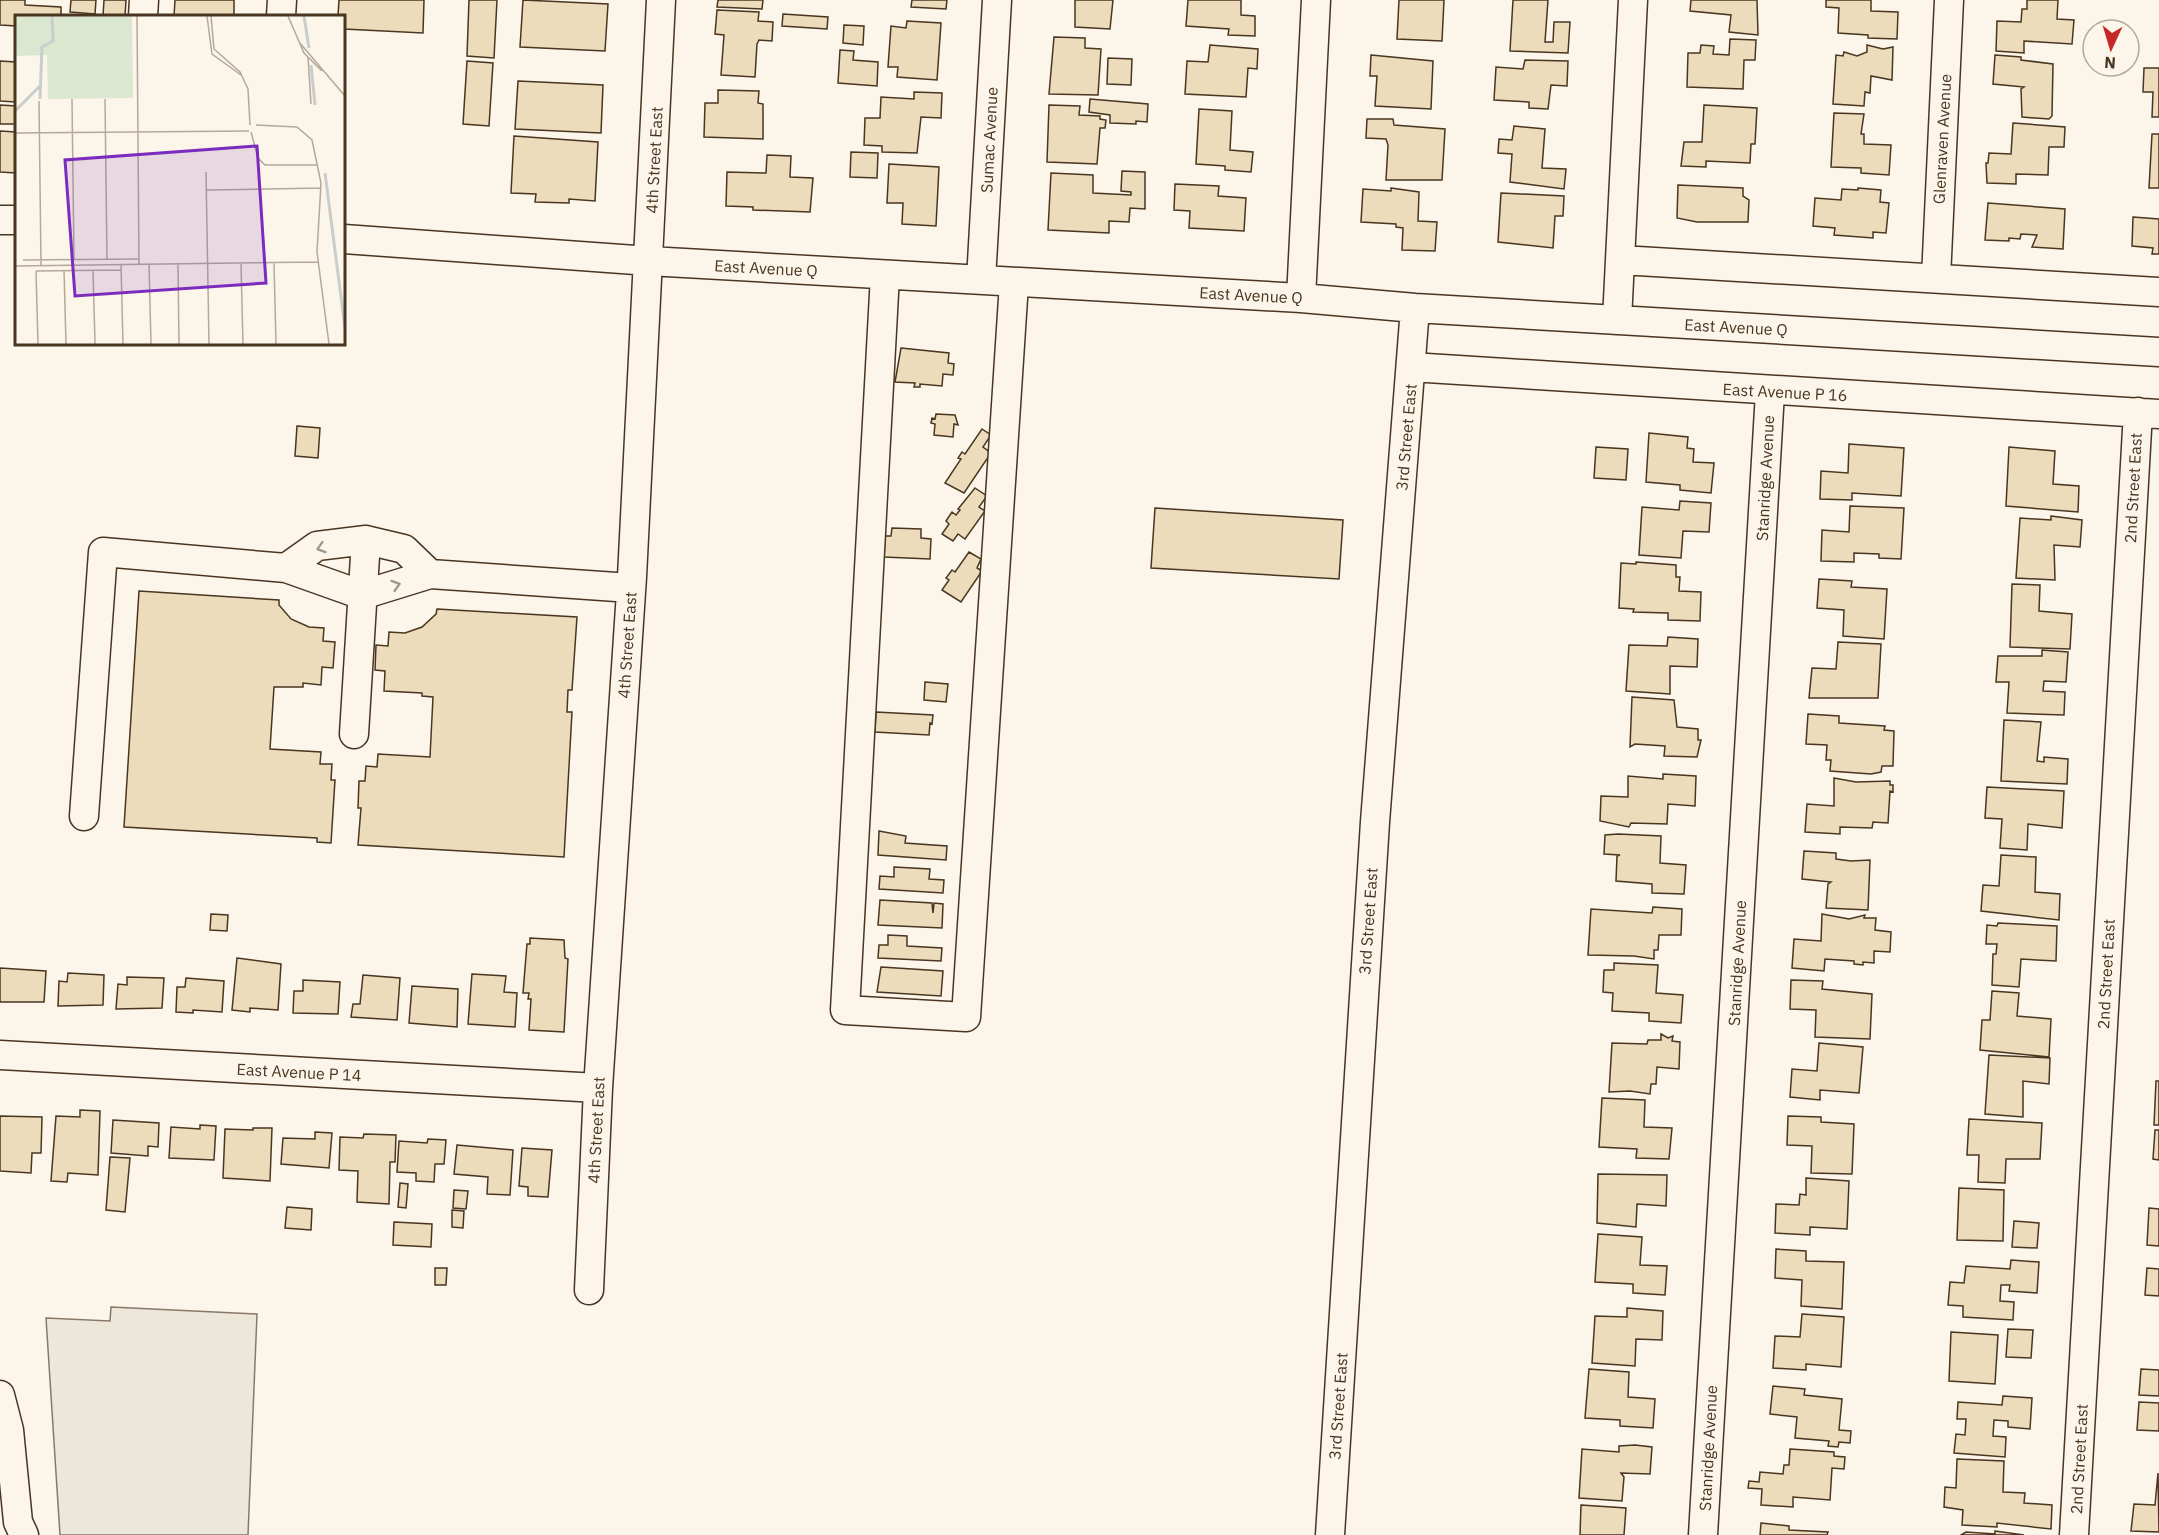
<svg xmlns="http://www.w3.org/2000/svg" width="2159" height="1535" viewBox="0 0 2159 1535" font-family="'IBM Plex Sans',sans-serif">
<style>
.parking{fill:#ede7d9;stroke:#887966;stroke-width:1.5}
.building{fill:#ecdcbc;stroke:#4a3520;stroke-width:1.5}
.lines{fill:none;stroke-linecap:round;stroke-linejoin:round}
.minor-casing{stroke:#4a3520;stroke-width:31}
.minor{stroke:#fbf6e9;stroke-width:28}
.oneway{stroke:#a29684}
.labels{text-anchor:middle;stroke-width:4.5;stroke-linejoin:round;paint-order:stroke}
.street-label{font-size:16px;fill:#4a3520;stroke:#fbf6e9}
.inset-river{fill:none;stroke:#c9cecd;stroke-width:3}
.inset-road{fill:none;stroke:#b4a999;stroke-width:1.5}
.view{fill:#7b2cbf;fill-opacity:0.15;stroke:#7b2cbf;stroke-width:3}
.inset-edge{fill:none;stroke:#4a3520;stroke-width:3}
</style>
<rect width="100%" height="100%" fill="#fbf6e9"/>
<path class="parking" d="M111,1307L257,1314L248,1535H60L46,1318L110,1321Z"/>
<path class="building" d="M0,0H25V5L61,7V16H16V32H15L16,26L0,25Z
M71,0H96L95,14L70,12Z
M104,0H126L125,16H103Z
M175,0H234V16H174Z
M339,0H424L423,33L344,29V16H338Z
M469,0H497L494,58L467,56Z
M523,0L608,4L605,51L520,47Z
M718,0H763L762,9L717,7Z
M912,0H947L946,9L911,7Z
M1075,0H1113L1110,29L1075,27Z
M1188,0H1241V15L1255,16V36L1228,35L1229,29L1186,26Z
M1399,0H1444L1442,41L1397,39Z
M1513,0H1548L1545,42H1553L1554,22H1570L1568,53L1510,51Z
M1691,0H1757L1758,35L1729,32L1731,15L1690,11Z
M1826,0H1871V11L1898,12L1897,39L1868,38V35L1838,33L1839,8L1826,7Z
M2027,0H2058L2057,19L2074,20L2072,44L2024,41V53L1996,51L1997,21L2021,22L2022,9H2027Z
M717,10L759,12L758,21L773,22L772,41L759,40L757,44L755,77L721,75L724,35L715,34Z
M783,14L828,17L827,29L782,26Z
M907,21L941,23L937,80L897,77L898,67H888L891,26L906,28Z
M844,25L864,26L863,45L843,43Z
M1054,37L1085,38V48L1101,49L1098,95L1049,94Z
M1730,39L1756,40L1755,60H1744L1743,89L1687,87L1688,53H1700L1701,45L1714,46L1713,54L1729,55Z
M1210,45L1258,49L1257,69L1248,68L1246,97L1185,94L1187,61L1208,62Z
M1867,45L1883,49L1893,47L1892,80L1871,76L1870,93L1865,92L1864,106L1833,104L1836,55L1843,56L1844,52L1857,56L1867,52Z
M840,50L854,51L853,60L878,62L877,86L838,83Z
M1371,55L1433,61L1431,109L1375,106L1377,76H1370Z
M1995,55L2021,57V60L2053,64L2052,116L2049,119L2022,117L2021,89L2024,87L1993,84Z
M1108,58L1132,59L1131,85L1107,84Z
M1525,60L1568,61L1567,86L1551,85L1548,109L1529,108V102L1494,100L1496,67L1523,69Z
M0,61L16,62V102L0,101Z
M467,61L493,63L489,126L463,124Z
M2144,68H2159V117H2152L2153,92H2143Z
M518,81L603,85L601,133L515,129Z
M718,90L759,91L758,103L763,104V139L704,137L705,103H718Z
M914,92L942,93L941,118L921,117L917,153L882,152V146L864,145L865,118H880L881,97L914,99Z
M1090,99L1148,104L1147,122L1136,121V124L1110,123V115L1089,112Z
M0,105L16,106V124H0Z
M1049,105L1080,106L1079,115L1100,116V119L1106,120L1105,128H1100L1097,164L1047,162Z
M1704,105L1757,108L1755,144H1751L1750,163L1706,161V167L1681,166L1684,142H1702Z
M1199,109L1232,111L1230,150L1253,152L1251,172L1225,170V166L1196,164Z
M1834,113L1864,114L1861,134H1864V144L1891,145L1889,175L1861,173V168L1831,167Z
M1367,119H1393L1394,125L1445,129L1442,180H1386L1388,145L1386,139L1366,138Z
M2013,123L2065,127L2064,147H2049L2048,175L2016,174V184L1987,183L1986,163H1988L1989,153L2011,154Z
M1514,126L1545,129L1542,168L1566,169L1564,189L1510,182L1512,154L1498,153L1499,139L1512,140Z
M0,131L16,132V173L0,172Z
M2152,134H2159V188H2149Z
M514,136L598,142L595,201L569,199V203L535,202L536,194L511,193Z
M851,152L878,153L877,178L850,177Z
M767,155L791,156L790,177L813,178L810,212L753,210V207L726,206L727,172L766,173Z
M889,164L939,167L936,226L902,224L903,203H887Z
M1122,171L1145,172V209L1130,208L1129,222L1109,221V233L1048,230L1051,173L1093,175V193L1131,195V192L1121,191Z
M1175,184L1219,186L1218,196L1246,198L1244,231L1189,228L1190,211L1174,210Z
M1678,185L1743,188V196L1749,200L1748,222H1697L1677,218Z
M1391,188L1419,192L1418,221L1437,222L1435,251L1402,250L1403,228L1396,227V224L1361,222L1363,189L1391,191Z
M1858,188L1881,190L1880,202L1889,203L1886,233L1873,232V238L1834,235L1835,228L1813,226L1815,198L1841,200L1842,189L1858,190Z
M1501,193L1564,196L1563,216H1555L1553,248L1498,242Z
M1988,203L2065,209L2063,249L2032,247L2037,235L2021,234L2020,239L2009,238V241L1985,240Z
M2133,217L2159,219V254H2152L2153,248L2132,246Z
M901,348L949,353L948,363L954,364L953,375L943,374L942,386L920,384V387H914L915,383L895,382Z
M936,414L955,415L958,425L954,424L953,437L934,435L935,424L931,423L932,418L935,419Z
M297,426L320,428L318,458L295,456Z
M982,429L991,435L983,447L991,453L964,493L945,483L961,459L958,458L962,452L965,454Z
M1649,433L1688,437L1687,448L1694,449L1693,462L1714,463L1711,493L1680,490V485L1646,482Z
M1849,444L1904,448L1901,496L1852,493V500L1820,499L1821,471L1848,473Z
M1596,447L1628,449L1626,480L1594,478Z
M2009,447L2055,451L2053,484L2079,486L2078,512L2006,506Z
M975,488L987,496L979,507L985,511L965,539L958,534L953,541L942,534L949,524L946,521L952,512L956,515L960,510L958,509Z
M1680,501L1711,503L1709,532L1683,531L1681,558L1639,555L1642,507L1679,510Z
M1850,506L1904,508L1901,559L1879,558V554L1854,553V562L1821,561L1822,530L1849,532Z
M1155,508L1343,520L1339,579L1151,568Z
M2051,516L2082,520L2080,547L2054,545L2055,580L2016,578L2020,518L2051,520Z
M892,528L921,529V538L931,539L930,559L884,557L885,536H891Z
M969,552L981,559L977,568L982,571L961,602L942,590L949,580L946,578L952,570L955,572Z
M1636,562L1676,565V577H1680L1679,591L1701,592L1700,621L1668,620V613L1633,612L1634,609L1619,608L1621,563L1636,564Z
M1819,579L1852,581L1851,587L1887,589L1884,639L1843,636L1844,610L1817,608Z
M2012,584L2040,585L2039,611L2072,614L2070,649L2010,647Z
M139,591L279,600V605L291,619L309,627L324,628L323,641L335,642L333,668L322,667L321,685L303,683V687H274L270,749L321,752L320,764H332L331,780H335L331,843L317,842V838L124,827Z
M437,609L577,617L572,690H568L567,712H572L564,857L358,845L361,808H358L359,781H365L366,766L377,767L378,754L430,757L433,697L422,696V693L384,691L385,671L375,670L376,645L388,646L389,632L405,633L422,627L436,614Z
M1668,637L1698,639L1697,667L1670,666V694L1626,691L1629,645L1667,646Z
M1838,642L1881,644L1878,698H1809L1812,668L1836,669Z
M2042,650L2068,652L2066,682L2044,681L2043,691L2065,692L2064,715L2007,713L2009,682H1996L1998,656H2042Z
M925,682L948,684L946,702L924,700Z
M1632,697L1674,700L1677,727L1698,729V740H1701L1697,757L1664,756L1665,746L1635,744L1630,747Z
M876,712L933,715L932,724L930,723L929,735L875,732Z
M1808,714L1839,716V723L1885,726L1884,730L1894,731L1893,766H1882L1881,772L1871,774L1830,771L1831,760H1826L1827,745L1806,744Z
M2004,720L2041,722L2037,761L2044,762V757L2068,759L2067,784L2001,781Z
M1663,774L1696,776L1695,806L1668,804L1667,824L1631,823L1629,827L1600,821L1601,796L1628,797V776L1663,779Z
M1834,778L1856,782L1890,781V785H1893V792L1890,791L1888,823L1873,822L1872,828L1840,827V834L1805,832L1807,804L1834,806Z
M1987,787L2064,791L2062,828L2028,824L2027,850L2000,848L2002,819L1985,818Z
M879,831L906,836L905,843L947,846L946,860L878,855Z
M1618,834L1661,836L1660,863L1686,865L1684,894L1652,893V884L1616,881L1617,856L1620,855L1604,854L1605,835Z
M1804,851L1836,853V859L1851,861L1870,860L1868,910L1826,908L1828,884L1831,882L1802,879Z
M2001,855L2036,857L2035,892L2060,894L2059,920L1981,911L1983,885L1999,886Z
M894,867L930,869L929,879L944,880L943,893L879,889L880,876L894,877Z
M880,900L932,903L933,913L934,903L943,904L942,928L878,925Z
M1653,907L1682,909L1681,935H1659L1658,950H1654V959L1634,956L1588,955L1591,909L1652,913Z
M211,914L228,915L227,931L210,930Z
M1822,914L1849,919L1865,915L1864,918H1876L1875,930L1891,932L1890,952L1874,951V963L1863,962V965L1854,964V961L1825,959L1824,971L1792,968L1794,939L1821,941Z
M1998,923L2057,926L2056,961L2021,959L2019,987L1992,985L1993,954H1996L1997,944H1986L1987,925L1997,926Z
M888,935L907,936V946L942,948L941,961L878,958L879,945H888Z
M530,938L564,940L565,958L568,959L564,1032L529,1030L531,999H528L529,993H523L527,944H530Z
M237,958L281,964L278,1010L250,1008V1012L232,1010Z
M1614,963L1658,965L1656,993L1683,995L1681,1023L1649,1021V1013L1612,1011L1613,993L1603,992L1604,970H1614Z
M881,967L943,971L941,996L877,992Z
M0,968L46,971L44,1002H0Z
M68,973L104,975L103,1005L58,1006L59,981L67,982Z
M472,974L506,976L504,992L517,993L515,1027L468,1024Z
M363,975L400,978L397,1020L351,1017L353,1004H360Z
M127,977L164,978L162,1008L116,1009L118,984L127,985Z
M186,978L224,981L222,1012L193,1010V1013L176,1012L177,987H185Z
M303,980L340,982L338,1014L293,1013L294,991H303Z
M1791,980L1823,981L1822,989L1872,994L1870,1039L1815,1037L1816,1010L1790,1009Z
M412,986L458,989L457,1027L409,1023Z
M1992,991L2019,993L2017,1016L2051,1019L2049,1057L1980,1050L1982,1020H1990Z
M1661,1034L1668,1038L1673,1036L1672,1041L1680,1042L1679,1069L1657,1067L1656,1084H1651L1650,1094L1630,1091L1609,1092L1612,1043L1647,1044L1648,1040H1661Z
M1819,1043L1863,1047L1859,1093L1820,1090V1100L1790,1097L1792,1069L1817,1071Z
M1989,1055L2050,1058L2049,1084L2023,1081V1117L1985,1114Z
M2156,1081H2159V1125H2154Z
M1602,1098L1645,1100L1644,1127L1672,1128L1669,1159L1636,1158L1637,1149L1599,1147Z
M80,1110L100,1111L98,1175L68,1173L67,1182L51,1181L56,1116L80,1117Z
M0,1116L42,1117L41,1153H32L31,1173L0,1171Z
M1788,1116L1821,1117V1122L1854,1124L1852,1174L1811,1173L1812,1146L1787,1145Z
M1969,1119L2042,1123L2040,1159H2006L2005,1183L1978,1182L1979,1155H1967Z
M113,1120L159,1123L158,1147L148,1146V1156L111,1153Z
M200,1125L216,1126L214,1160L169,1158L171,1127L200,1129Z
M253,1128H272L270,1181L223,1178L225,1129L253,1130Z
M2155,1130H2159V1160L2153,1159Z
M315,1132L332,1133L329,1168L281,1164L283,1138L315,1139Z
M364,1134L396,1135L395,1162H390L389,1204L357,1202L358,1171L339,1170L340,1137L363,1138Z
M428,1139L446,1140L444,1164H435L434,1182L416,1181V1173L397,1172L399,1141L427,1143Z
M457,1145L513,1150L510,1195L487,1194L488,1177L454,1174Z
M522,1148L552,1150L548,1197L528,1196V1187L519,1186Z
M110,1157L130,1158L125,1212L106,1210Z
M1598,1174L1667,1175L1666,1206L1637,1204L1636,1227L1597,1223Z
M1806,1178L1849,1181L1847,1229L1810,1227V1235L1775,1233L1776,1204L1799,1205L1800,1194L1806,1195Z
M400,1183L408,1184L406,1208L398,1207Z
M1959,1188L2004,1190L2003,1241L1957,1240Z
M454,1190L468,1191L466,1209L453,1208Z
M287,1207L312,1209L311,1230L285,1228Z
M2149,1208L2159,1209V1246L2147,1245Z
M452,1210L464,1211L463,1228L452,1227Z
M2014,1221L2039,1223L2037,1248L2012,1247Z
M394,1222L432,1224L431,1247L393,1245Z
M1598,1234L1642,1237L1640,1265L1667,1266L1665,1295L1633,1293V1284L1595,1282Z
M1776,1249L1806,1251V1261L1844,1262L1842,1309L1801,1306L1802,1280L1775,1278Z
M2011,1260L2039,1262L2037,1293L2009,1291L2010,1285H2001L2000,1301L2014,1302L2013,1320L1963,1317V1306L1948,1305L1950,1282L1964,1283L1966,1266L2010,1269Z
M435,1268H447L446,1285H435Z
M2147,1268L2159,1269V1296L2145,1295Z
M1627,1308L1663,1311L1662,1340L1636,1339L1635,1366L1592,1363L1595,1316L1627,1317Z
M1802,1314L1844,1317L1841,1367L1806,1364V1370L1773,1368L1775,1336L1800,1337Z
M2008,1329L2033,1330L2031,1358L2006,1357Z
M1951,1332L1998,1335L1995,1384L1949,1381Z
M1589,1369L1629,1372L1628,1397L1655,1399L1653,1428L1620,1426V1420L1585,1418Z
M2141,1369L2159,1370V1396L2139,1395Z
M1773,1386L1805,1389L1804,1395L1842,1399L1839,1430L1851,1431L1850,1443L1839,1442L1838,1447L1828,1446L1829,1441L1795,1438L1797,1417L1770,1414Z
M2003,1396L2032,1398L2030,1429L2008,1427V1421L1994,1420L1993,1436L2006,1437L2005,1457L1954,1453L1956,1434L1965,1435L1966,1419H1957L1958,1402L2002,1405Z
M2139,1402L2159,1403V1431L2137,1430Z
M1635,1445L1652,1447L1650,1474L1621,1473L1624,1477L1622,1501L1579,1498L1582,1449L1619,1452V1446Z
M1790,1449L1834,1452V1456L1845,1457L1844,1469L1832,1468L1830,1500L1793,1497V1507L1761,1505L1762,1489L1748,1488L1749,1481L1759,1482L1760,1472L1783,1474L1784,1465H1789Z
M1957,1459L2004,1461L2003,1492L2025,1493L2024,1503L2052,1505L2051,1529L1997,1523V1527L1962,1525L1963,1510L1944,1507L1945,1487L1956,1488Z
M2158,1473L2159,1532L2131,1531L2134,1504L2155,1505Z
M1581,1505L1626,1508L1624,1535H1580Z
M1761,1523L1789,1526V1530L1828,1532L1827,1535H1760Z
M1995,1531L2024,1535H1961L1966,1532L1995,1534Z"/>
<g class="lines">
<defs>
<path id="minor" d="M143,16L144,0
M281,16L282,0
M0,220H16
M344,239L649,261L1301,298L1415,308L2159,352
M1621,260L2159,292
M885,275L845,1010L966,1017L1014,283
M1936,278L1949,0
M981,280L997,0
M1301,298L1316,0
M1617,320L1633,0
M1411,367L2159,414
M286,568L317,546L366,540L404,549L430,574
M354,734L366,540
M84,816L103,552L286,568L362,595L430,574L631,588
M0,1055L598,1088
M589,1290L598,1088L632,577L661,0
M0,1395L9,1430L18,1522L24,1535
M1330,1535L1375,822L1415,308
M1703,1535L1770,392
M2074,1535L2138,412"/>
</defs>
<use href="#minor" class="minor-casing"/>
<use href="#minor" class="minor"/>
</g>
<defs><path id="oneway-chevron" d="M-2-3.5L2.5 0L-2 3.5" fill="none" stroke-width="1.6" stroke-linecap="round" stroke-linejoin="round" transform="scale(1.5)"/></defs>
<g class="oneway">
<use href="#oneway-chevron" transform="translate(321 548) rotate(163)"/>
<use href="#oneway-chevron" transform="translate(396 585) rotate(-17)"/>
</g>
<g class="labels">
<g class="street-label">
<text transform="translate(1942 139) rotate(-87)" y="6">Glenraven Avenue</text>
<text transform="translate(989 140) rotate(-87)" y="6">Sumac Avenue</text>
<text transform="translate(654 160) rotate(-87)" y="6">4th Street East</text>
<text transform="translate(766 268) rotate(3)" y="6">East Avenue Q</text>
<text transform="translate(1251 295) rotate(3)" y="6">East Avenue Q</text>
<text transform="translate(1736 327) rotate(3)" y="6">East Avenue Q</text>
<text transform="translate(1785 392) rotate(3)" y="6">East Avenue P 16</text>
<text transform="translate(1406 437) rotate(-85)" y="6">3rd Street East</text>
<text transform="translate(1765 478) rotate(-87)" y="6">Stanridge Avenue</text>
<text transform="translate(2133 488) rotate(-87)" y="6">2nd Street East</text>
<text transform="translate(627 645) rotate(-86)" y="6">4th Street East</text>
<text transform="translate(1368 921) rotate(-86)" y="6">3rd Street East</text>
<text transform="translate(1737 963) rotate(-87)" y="6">Stanridge Avenue</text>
<text transform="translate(2106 974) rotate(-87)" y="6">2nd Street East</text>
<text transform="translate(299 1072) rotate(3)" y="6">East Avenue P 14</text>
<text transform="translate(596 1130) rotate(-87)" y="6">4th Street East</text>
<text transform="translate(1338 1406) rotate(-86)" y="6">3rd Street East</text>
<text transform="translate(1708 1448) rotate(-87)" y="6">Stanridge Avenue</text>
<text transform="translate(2079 1459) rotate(-87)" y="6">2nd Street East</text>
</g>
</g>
<g transform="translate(15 15)">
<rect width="330" height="330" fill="#fbf6e9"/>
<path d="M0,1H117L118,83L33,84L32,40L0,41Z" fill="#dce7d0"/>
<path class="inset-river" d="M289,1L294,33M296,50L300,90M25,84L27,32L38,26L37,1M0,96L26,70M310,158L330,313"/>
<path class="inset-road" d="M122,1L124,249M192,1L197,39L226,60M196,1L199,34L225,57L233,74L235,110M273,1L289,38L307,56M284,27L330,81M293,42L296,89M57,84L59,244M90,84L92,244M24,86L26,250M241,110L282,112L297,125L306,168L302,237L314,329M236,117L243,143L250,150H303M0,118L234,116M191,157L194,329M192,175L306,173M8,245L123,244M259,248L261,329M106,249L108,329M134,249L136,329M163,249L164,329M226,249L228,329M0,251L303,247M49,255L51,329M78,255L80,329M21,256L106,255M21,256L23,329"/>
<path class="view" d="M242,131L251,268L60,281L50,145Z"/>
<rect width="330" height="330" class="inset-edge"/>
</g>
<g transform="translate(2111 48) rotate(184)"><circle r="28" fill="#fbf6e9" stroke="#b4a999" stroke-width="1.5"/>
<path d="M0-4.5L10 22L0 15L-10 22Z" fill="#c62828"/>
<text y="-9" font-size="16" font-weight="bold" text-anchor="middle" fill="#4a3520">N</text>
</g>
</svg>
